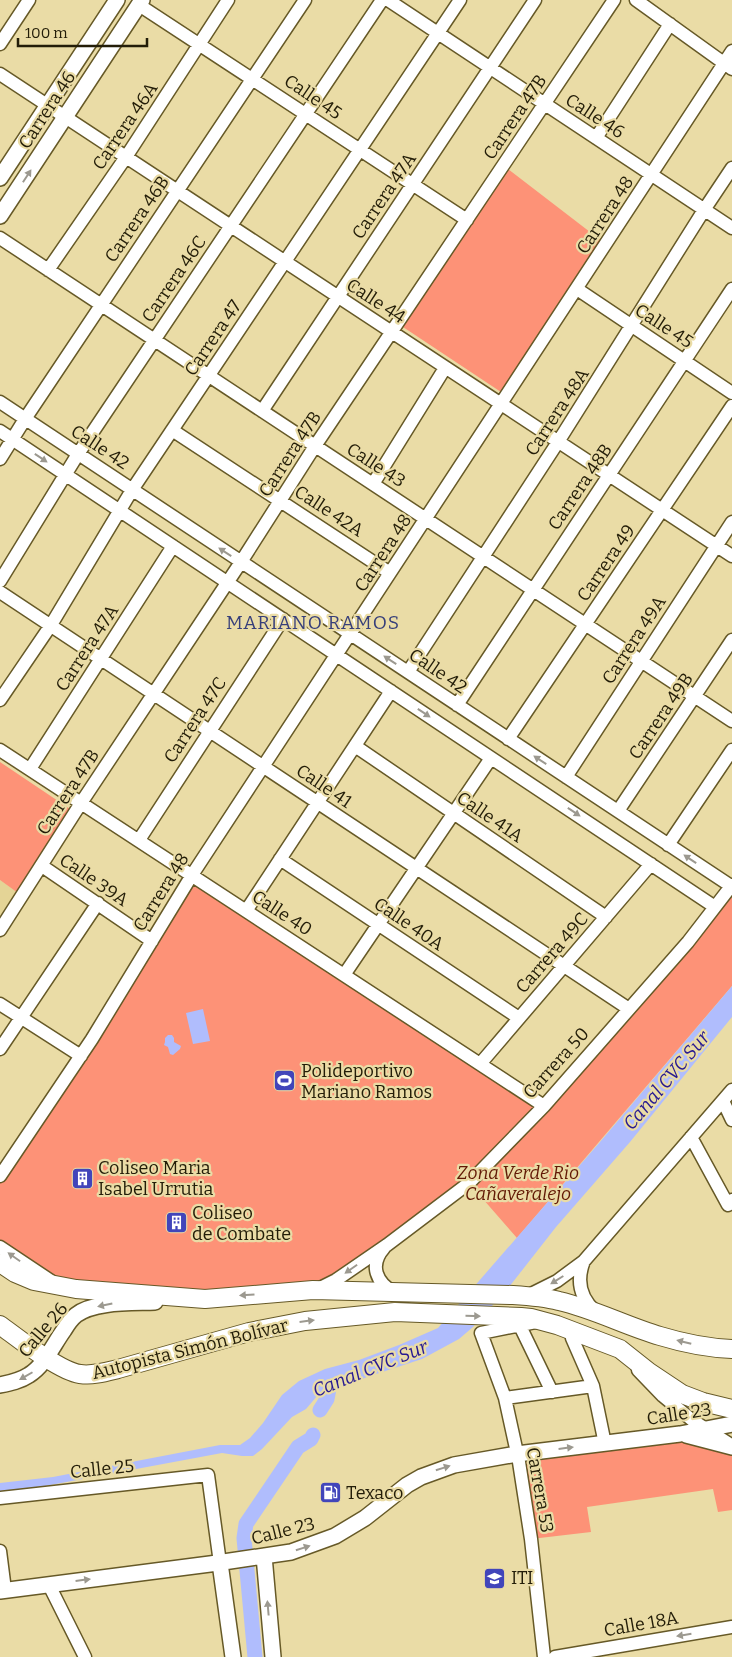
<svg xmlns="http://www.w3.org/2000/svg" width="732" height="1657" viewBox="0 0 732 1657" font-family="Bitter,serif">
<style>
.built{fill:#e4d496}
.green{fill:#fd9277}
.water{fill:#b0bdfd}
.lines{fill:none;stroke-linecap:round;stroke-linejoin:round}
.river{stroke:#b0bdfd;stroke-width:15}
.minor-casing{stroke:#665927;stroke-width:15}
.major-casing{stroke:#665927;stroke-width:18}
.highway-casing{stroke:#665927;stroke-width:20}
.minor{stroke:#fff;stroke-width:12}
.major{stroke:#fff;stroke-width:15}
.highway{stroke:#fff;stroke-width:18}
.oneway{fill:#9c9990}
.labels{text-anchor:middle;stroke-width:4.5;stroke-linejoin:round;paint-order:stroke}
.street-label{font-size:18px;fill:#231d08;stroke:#eadca6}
.poi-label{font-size:18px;fill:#231d08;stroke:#eadca6;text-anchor:start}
.park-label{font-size:18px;font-style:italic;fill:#621905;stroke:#eadca6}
.neighbourhood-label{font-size:19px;letter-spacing:1px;fill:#373f7a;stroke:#eadca6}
.water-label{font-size:19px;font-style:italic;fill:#271a92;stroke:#eadca6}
</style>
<rect width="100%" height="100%" fill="#eadca6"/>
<path class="built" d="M0,880L18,893L0,920Z"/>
<path class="green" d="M508,169L603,242L504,394L403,327Z
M0,762L70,809L18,893L0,880Z
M192,875L544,1106L732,895V986L517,1238L469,1183L336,1280L224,1297L76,1289L0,1247V1176Z
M680,1434L732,1446V1510L718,1512L713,1489L587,1507L591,1532L531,1539L517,1454Z"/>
<path class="water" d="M732,986V1017L630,1142L556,1227L509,1287L473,1327L459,1339L422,1359L367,1377L349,1385L328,1389L318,1395L306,1409L292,1417L262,1449L253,1456H242L222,1453L45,1486L0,1491V1483L53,1477L220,1445H240L250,1438L263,1423L282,1395L299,1381L325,1369L359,1360L399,1345L438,1328L600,1142Z
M203,1009L210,1041L193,1044L186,1013Z
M168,1035H172L174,1038V1042L181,1046L180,1049L173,1055L170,1054L168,1047L164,1045L165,1042V1038Z"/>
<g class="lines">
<path class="river" d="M320,1410L327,1399L330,1383
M255,1657L244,1538L246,1524L298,1447L311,1439L313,1435"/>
<defs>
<path id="minor" d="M388,0L732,228
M636,0L732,69
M139,5L467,220
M0,44L29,0
M0,74L732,556
M596,138L670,24
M0,238L732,721
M48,270L126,157L228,0
M577,289L732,393
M0,402L731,886
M262,411L535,0
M172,430L390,573
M0,431L715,907
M0,459L25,419L305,0
M373,484L445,368
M0,581L78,454L382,0
M0,592L629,1009
M408,672L558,442L704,210L732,168
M0,700L51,625L132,490L460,0
M457,705L732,289
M508,739L732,406
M355,746L606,917
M0,750L544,1106
M30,769L173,546
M566,777L732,522
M618,811L732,640
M139,840L283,619
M668,845L732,750
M280,859L519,1018
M42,866L152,941
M246,911L391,691
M0,930L81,803L241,562L315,446L614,0
M344,975L491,758
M0,1004L81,1056
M0,1049L98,903
M480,1064L651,864
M723,1101L732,1120
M691,1137L728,1205L732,1200
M0,1176L92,1039L192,875L732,51
M0,1247L51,1281
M384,1248C369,1265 376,1283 395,1293
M584,1261C576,1281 580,1298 596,1312
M318,1289L336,1280L387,1245L469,1183L544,1106L688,942L732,885
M527,1296L557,1281L584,1261L732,1090
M536,1322L481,1333L505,1398L519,1462L531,1539L544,1657
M520,1326L552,1392
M573,1332L572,1338L593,1386L605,1444
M638,1370L663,1396L692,1420L731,1445
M505,1398L593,1386
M0,1498L208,1475L220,1563
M0,1551L5,1590
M49,1585L85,1657
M555,1657L732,1627"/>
<path id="major" d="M0,178L117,0
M0,216L142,0
M0,1385C10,1383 20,1381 29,1375C45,1365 53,1345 64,1330C67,1325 71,1319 76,1315C94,1301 132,1303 155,1302
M686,1435L732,1447
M264,1556L273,1657
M220,1563L233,1657
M0,1591L210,1564L291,1552L335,1536L365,1518L407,1485L421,1477L454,1465L517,1454L680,1434L732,1424"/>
<path id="highway" d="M0,1263L15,1273L34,1281L76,1289L205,1299L313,1290L513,1295C529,1296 544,1297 559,1301C594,1309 626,1326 660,1336C683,1343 708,1348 732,1349
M0,1325C18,1338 59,1371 80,1374C93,1376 106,1372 118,1369L249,1332L305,1321L395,1312L521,1317L531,1318L557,1325L620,1349L649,1372L682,1394L703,1402L732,1409"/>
</defs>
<use href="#minor" class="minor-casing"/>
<use href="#major" class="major-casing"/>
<use href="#highway" class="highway-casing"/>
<use href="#minor" class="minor"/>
<use href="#major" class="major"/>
<use href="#highway" class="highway"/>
</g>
<defs><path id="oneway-solid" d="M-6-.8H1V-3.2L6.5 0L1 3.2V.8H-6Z" transform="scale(1.25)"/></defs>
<g class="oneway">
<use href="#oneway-solid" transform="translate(27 176) rotate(-57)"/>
<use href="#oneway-solid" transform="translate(41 458) rotate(34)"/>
<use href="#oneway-solid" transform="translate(225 552) rotate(-147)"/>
<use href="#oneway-solid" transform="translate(390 660) rotate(-147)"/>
<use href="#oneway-solid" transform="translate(424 713) rotate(34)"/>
<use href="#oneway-solid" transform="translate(540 760) rotate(-147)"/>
<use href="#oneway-solid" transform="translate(574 812) rotate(34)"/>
<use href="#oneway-solid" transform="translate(690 859) rotate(-146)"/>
<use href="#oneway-solid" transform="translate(14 1257) rotate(-145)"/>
<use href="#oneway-solid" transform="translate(351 1269) rotate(145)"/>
<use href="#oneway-solid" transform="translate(557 1280) rotate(148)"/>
<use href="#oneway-solid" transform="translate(247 1295) rotate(176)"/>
<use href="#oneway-solid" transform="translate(105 1305) rotate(168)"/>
<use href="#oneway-solid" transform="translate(473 1316) rotate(1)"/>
<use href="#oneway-solid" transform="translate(307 1321) rotate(-7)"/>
<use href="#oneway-solid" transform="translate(684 1342) rotate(-166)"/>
<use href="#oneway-solid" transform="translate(26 1376) rotate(150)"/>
<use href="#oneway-solid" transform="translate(566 1448) rotate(-7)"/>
<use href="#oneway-solid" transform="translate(443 1468) rotate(-17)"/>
<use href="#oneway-solid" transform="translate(303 1548) rotate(-18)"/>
<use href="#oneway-solid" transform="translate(83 1580) rotate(-7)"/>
<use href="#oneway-solid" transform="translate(268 1608) rotate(-95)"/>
<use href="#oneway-solid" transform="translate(684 1635) rotate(171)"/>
</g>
<defs>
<symbol id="stadium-square" viewBox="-11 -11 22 22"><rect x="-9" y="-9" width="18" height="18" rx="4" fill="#4145ba" stroke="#eadca6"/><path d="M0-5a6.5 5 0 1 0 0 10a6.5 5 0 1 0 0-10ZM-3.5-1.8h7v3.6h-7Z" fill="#fff"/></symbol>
<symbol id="building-square" viewBox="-11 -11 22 22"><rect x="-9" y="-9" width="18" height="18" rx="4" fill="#4145ba" stroke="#eadca6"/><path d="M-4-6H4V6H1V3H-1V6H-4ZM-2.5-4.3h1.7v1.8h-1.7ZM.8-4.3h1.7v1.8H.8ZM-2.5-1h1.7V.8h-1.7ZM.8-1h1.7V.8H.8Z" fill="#fff"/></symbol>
<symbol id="fuel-square" viewBox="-11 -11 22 22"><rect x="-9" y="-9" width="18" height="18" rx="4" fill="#4145ba" stroke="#eadca6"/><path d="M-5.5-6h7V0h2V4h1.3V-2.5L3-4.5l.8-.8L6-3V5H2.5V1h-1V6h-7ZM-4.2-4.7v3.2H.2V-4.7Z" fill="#fff"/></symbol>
<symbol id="school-square" viewBox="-11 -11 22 22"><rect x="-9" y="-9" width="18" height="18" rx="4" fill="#4145ba" stroke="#eadca6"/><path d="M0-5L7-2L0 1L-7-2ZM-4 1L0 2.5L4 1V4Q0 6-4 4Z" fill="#fff"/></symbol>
</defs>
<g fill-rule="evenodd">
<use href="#stadium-square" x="272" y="1068" width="25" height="25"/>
<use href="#building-square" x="70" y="1166" width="25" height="25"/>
<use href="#building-square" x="164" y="1210" width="25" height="25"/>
<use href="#fuel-square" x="318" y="1480" width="25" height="25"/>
<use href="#school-square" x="482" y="1566" width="25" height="25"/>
</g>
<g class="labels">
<g class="street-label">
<text transform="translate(313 97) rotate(34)" y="6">Calle 45</text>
<text transform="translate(47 110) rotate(-57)" y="6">Carrera 46</text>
<text transform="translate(595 116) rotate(33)" y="6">Calle 46</text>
<text transform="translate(515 117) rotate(-56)" y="6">Carrera 47B</text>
<text transform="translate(125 126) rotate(-56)" y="6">Carrera 46A</text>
<text transform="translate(384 196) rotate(-56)" y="6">Carrera 47A</text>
<text transform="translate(605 215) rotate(-57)" y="6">Carrera 48</text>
<text transform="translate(137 219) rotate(-56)" y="6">Carrera 46B</text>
<text transform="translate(174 279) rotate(-56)" y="6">Carrera 46C</text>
<text transform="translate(376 301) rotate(33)" y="6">Calle 44</text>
<text transform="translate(664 326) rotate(33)" y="6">Calle 45</text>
<text transform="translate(213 338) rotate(-56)" y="6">Carrera 47</text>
<text transform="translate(557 412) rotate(-57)" y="6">Carrera 48A</text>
<text transform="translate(100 447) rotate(33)" y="6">Calle 42</text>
<text transform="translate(290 454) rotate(-57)" y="6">Carrera 47B</text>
<text transform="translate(376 465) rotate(33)" y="6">Calle 43</text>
<text transform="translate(580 487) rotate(-56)" y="6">Carrera 48B</text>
<text transform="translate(329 511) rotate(33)" y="6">Calle 42A</text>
<text transform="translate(383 553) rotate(-57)" y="6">Carrera 48</text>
<text transform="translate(606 563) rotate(-56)" y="6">Carrera 49</text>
<text transform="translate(634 640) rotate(-57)" y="6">Carrera 49A</text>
<text transform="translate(87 648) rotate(-57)" y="6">Carrera 47A</text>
<text transform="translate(438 671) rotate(34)" y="6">Calle 42</text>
<text transform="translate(661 716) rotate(-56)" y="6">Carrera 49B</text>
<text transform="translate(195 720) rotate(-57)" y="6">Carrera 47C</text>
<text transform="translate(324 786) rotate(34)" y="6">Calle 41</text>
<text transform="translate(68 792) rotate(-57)" y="6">Carrera 47B</text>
<text transform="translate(490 817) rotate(34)" y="6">Calle 41A</text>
<text transform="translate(94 880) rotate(34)" y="6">Calle 39A</text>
<text transform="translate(161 892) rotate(-58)" y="6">Carrera 48</text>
<text transform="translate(282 913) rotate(33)" y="6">Calle 40</text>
<text transform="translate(409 924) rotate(34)" y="6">Calle 40A</text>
<text transform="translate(552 953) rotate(-49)" y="6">Carrera 49C</text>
<text transform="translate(556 1063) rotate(-48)" y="6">Carrera 50</text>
<text transform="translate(43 1330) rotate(-50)" y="6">Calle 26</text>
<text transform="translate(190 1349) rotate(-14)" y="6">Autopista Simón Bolívar</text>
<text transform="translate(679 1414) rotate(-9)" y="6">Calle 23</text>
<text transform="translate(102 1469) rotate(-6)" y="6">Calle 25</text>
<text transform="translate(540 1490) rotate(80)" y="6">Carrera 53</text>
<text transform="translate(283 1531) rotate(-14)" y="6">Calle 23</text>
<text transform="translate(641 1624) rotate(-10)" y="6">Calle 18A</text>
</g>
<g class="poi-label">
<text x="301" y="1077">Polideportivo<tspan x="301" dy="21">Mariano Ramos</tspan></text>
<text x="98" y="1174">Coliseo Maria<tspan x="98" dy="21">Isabel Urrutia</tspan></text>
<text x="192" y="1219">Coliseo<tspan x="192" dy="21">de Combate</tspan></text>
<text x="346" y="1499">Texaco</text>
<text x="511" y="1584">ITI</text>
</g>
<g class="park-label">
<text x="518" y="1179">Zona Verde Rio<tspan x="518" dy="21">Cañaveralejo</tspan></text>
</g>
<g class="neighbourhood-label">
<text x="313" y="629">MARIANO RAMOS</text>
</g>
<g class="water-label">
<text transform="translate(666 1080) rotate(-50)" y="7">Canal CVC Sur</text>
<text transform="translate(370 1368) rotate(-22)" y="7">Canal CVC Sur</text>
</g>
</g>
<path d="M18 38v8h129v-8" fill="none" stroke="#231d08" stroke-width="2.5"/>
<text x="25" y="38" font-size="15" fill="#231d08" stroke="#eadca6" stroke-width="4" paint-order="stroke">100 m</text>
</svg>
